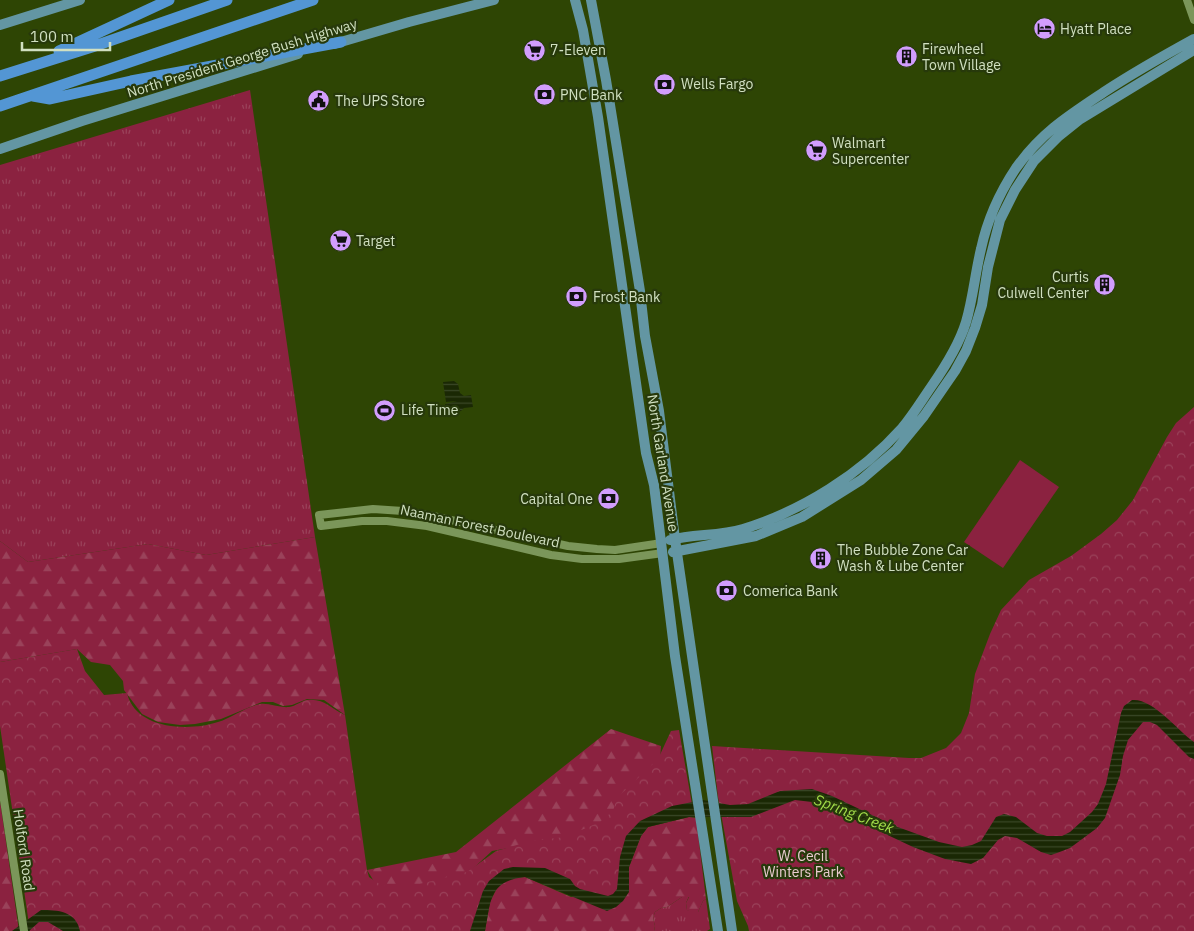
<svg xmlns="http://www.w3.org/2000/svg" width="1194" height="931" viewBox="0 0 1194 931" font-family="'IBM Plex Sans',sans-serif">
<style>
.grass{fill:url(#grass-tufts)}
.forest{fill:url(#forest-firs)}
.park{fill:url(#park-crowns)}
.pitch{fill:#8b2240}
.water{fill:url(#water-rules)}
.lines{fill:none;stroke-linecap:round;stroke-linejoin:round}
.minor{stroke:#7b965a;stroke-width:8}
.major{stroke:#6396a3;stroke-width:10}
.highway{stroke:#5396d4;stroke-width:11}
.labels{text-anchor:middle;stroke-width:4.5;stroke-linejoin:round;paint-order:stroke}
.poi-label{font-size:14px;fill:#d1e0c1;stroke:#27390b;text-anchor:start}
.street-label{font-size:14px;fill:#d1e0c1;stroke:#27390b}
.park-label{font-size:14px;fill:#ebcbd0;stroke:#27390b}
.water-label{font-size:15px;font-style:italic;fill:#a2dc4a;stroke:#27390b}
</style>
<defs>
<pattern id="grass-tufts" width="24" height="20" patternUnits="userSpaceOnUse" patternTransform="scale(1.25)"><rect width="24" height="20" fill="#8b2240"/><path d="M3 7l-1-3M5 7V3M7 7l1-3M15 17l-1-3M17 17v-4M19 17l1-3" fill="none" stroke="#9a425a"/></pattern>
<pattern id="forest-firs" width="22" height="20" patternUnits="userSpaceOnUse" patternTransform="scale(1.25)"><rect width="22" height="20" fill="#8b2240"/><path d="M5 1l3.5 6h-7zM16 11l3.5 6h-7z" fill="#9a425a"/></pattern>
<pattern id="park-crowns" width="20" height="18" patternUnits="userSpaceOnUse" patternTransform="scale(1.25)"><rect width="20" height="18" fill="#8b2240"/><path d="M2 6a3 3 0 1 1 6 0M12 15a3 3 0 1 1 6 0" fill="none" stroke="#9a425a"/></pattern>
<pattern id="water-rules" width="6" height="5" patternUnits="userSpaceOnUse" patternTransform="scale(1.25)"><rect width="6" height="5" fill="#1a2804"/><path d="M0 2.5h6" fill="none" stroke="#3a4727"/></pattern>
</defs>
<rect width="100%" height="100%" fill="#2e4504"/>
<path class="grass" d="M250,90L315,537L206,555L148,544L28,562L0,541V165Z
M689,896L686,903L687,910L698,912L703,901L706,899L710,929L707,931H654L655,926L653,918L655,912L661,908L667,907L682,897Z"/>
<path class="forest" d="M315,537L345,715L324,700L307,699L292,705L283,706L273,702H262L221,719L195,724L180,725L158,722L142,714L124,690L123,681L110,665L91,662L77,649L0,662V541L28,562L148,544L206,555Z
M611,729L661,746L660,760L616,813L601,825L566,840L532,844L492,851L467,874L402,892L389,889L375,883L367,870L456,852Z
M0,801L19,931H0Z
M689,817L696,818L706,899L703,901L698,912H691L687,910L686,903L689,897H682L667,907L661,908L655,912L653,918L655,926L654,931H485L490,902L498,886L511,878L525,877L571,897L629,892V867L641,836L648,827Z"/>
<path class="park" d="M1194,407V931H749L748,926L737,901L718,797L712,746L909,758H921L946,748L961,733L969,713L975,674L990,634L1001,610L1029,580L1071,556L1101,534L1117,520L1133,500L1167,437L1176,423Z
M77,649L85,671L104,695L127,693C135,729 188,732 218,722C232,718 245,707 260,704C270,703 279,708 289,707C296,706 301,701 307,700C324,698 331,709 345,715L367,870L369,877L381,885L400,889L467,872L496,851L531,841L565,837L600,822L613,811L617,798L658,759L671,731L679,730L693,810L645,823L614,902L516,872L491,883L480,931H30L0,726V662Z"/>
<path class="pitch" d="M1020,460L1059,487L1003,568L964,542Z"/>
<path class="water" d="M454,381L458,384L460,393L464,396L471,395L473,407L464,408L461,411L447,414L445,404L457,401L446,402L443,382Z
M1132,700C1153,698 1178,731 1194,742V759L1189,757L1157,725L1150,722H1143L1128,740L1123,756L1120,775L1105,818L1097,828L1070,848L1057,853L1051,855L1041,852L1017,838L1005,836L998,840L983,858L971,864L945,859L913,847L858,821L812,802L795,800L751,817H689L648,827L641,836L629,867V892L623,901L616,907L607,911L525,877C489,881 491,900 485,931H470L483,891L489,881L504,869L513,867L545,868L570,879L575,886L580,889L608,896L613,894L617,889L620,857L626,836L640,821L672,806L703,800L730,805L748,804L780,791L812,789L832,796L895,826L939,842L962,847L972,845L981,841L996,817L1004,814L1016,817L1037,833L1047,836H1062L1070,832L1092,812L1098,804L1106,784L1121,713L1124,706Z
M41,910C58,910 76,911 80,931H63L48,922H39L29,931H12Z"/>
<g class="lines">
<path class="minor" d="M1187,0L1194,20
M662,543L615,550L597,549L568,546L433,516L403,511L373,509L319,515L321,526L362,521H387L427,526L551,555L582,559H619L663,553
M0,774L24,931"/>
<path class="major" d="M575,0L583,30L598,117L646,453L654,485L675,656L718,931
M591,0L606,80L640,291L645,336L659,411L675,539L732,931
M0,25L80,0
M334,44L409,22L494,0
M0,149L82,121L298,54
M670,540C694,534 719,536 743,529C802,511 861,474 902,428C913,415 922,400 931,387C945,367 959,345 966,322C973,298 975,274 981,249C987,221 1000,192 1016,168C1042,132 1068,116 1104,92C1133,73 1163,56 1194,39
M673,552L756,536L802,517L861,480L896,450L924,416L955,371L966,351L975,328L982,305L988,267L1000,220L1015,190L1034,161L1059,136L1079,120L1194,50"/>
<path class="highway" d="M59,51L169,0
M0,76L92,47L227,0
M33,96L50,99L131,81L341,42
M0,106L313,0"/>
</g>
<defs>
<symbol id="hotel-disc" viewBox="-11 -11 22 22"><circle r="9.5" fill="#d29dfd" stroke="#27390b"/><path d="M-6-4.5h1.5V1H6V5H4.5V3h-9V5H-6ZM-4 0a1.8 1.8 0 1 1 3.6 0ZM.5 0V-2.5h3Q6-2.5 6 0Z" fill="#111"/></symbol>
<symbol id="supermarket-disc" viewBox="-11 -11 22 22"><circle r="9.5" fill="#d29dfd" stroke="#27390b"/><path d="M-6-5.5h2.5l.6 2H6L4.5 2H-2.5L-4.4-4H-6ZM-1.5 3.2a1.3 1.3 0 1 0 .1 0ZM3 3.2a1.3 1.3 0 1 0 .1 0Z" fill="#111"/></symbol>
<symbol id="building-disc" viewBox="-11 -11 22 22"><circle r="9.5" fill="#d29dfd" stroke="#27390b"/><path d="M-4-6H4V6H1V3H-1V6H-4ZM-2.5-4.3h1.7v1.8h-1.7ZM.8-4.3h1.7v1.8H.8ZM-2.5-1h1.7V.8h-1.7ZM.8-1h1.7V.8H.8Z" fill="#111"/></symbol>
<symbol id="bank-disc" viewBox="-11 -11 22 22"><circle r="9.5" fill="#d29dfd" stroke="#27390b"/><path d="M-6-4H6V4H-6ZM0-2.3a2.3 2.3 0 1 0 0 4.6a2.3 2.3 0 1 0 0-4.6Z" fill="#111"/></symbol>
<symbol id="civic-disc" viewBox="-11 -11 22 22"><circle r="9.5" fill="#d29dfd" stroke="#27390b"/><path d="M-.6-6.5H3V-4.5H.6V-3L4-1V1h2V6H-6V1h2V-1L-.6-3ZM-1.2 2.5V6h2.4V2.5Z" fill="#111"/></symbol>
<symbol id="stadium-disc" viewBox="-11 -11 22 22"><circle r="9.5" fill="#d29dfd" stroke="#27390b"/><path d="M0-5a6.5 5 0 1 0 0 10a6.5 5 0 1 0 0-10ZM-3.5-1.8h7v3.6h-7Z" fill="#111"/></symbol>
</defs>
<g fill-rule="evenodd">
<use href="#hotel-disc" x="1032" y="16" width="25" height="25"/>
<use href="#supermarket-disc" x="522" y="38" width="25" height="25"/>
<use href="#building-disc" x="894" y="44" width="25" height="25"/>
<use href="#bank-disc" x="652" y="72" width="25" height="25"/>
<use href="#bank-disc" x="532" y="82" width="25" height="25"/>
<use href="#civic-disc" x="306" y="88" width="25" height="25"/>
<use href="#supermarket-disc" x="804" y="138" width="25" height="25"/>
<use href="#supermarket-disc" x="328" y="228" width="25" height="25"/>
<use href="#building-disc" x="1092" y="272" width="25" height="25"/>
<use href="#bank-disc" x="564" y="284" width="25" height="25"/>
<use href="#stadium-disc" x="372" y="398" width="25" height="25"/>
<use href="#bank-disc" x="596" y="486" width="25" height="25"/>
<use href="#building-disc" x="808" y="546" width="25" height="25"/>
<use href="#bank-disc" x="714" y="578" width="25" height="25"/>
</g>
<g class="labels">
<g class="poi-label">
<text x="1060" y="34">Hyatt Place</text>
<text x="922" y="54">Firewheel<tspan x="922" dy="16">Town Village</tspan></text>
<text x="550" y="55">7-Eleven</text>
<text x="681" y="89">Wells Fargo</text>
<text x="560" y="100">PNC Bank</text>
<text x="335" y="106">The UPS Store</text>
<text x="832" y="148">Walmart<tspan x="832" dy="16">Supercenter</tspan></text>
<text x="356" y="246">Target</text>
<text x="1089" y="282" text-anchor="end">Curtis<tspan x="1089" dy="16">Culwell Center</tspan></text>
<text x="593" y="302">Frost Bank</text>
<text x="401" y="415">Life Time</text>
<text x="593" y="504" text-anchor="end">Capital One</text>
<text x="837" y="555">The Bubble Zone Car<tspan x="837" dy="16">Wash &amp; Lube Center</tspan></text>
<text x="743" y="596">Comerica Bank</text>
</g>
<g class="street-label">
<text transform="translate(242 58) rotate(-17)" y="5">North President George Bush Highway</text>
<text transform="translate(663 463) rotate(81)" y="5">North Garland Avenue</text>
<text transform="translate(480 526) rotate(12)" y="5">Naaman Forest Boulevard</text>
<text transform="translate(24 850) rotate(82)" y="5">Holford Road</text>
</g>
<g class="park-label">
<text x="803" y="861">W. Cecil<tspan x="803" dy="16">Winters Park</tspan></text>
</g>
<g class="water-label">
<text transform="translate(854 814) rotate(21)" y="5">Spring Creek</text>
</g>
</g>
<path d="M22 42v8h88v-8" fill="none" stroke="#d1e0c1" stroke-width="2.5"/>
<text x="30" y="42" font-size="15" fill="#d1e0c1" stroke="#27390b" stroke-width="4" paint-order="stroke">100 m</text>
</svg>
